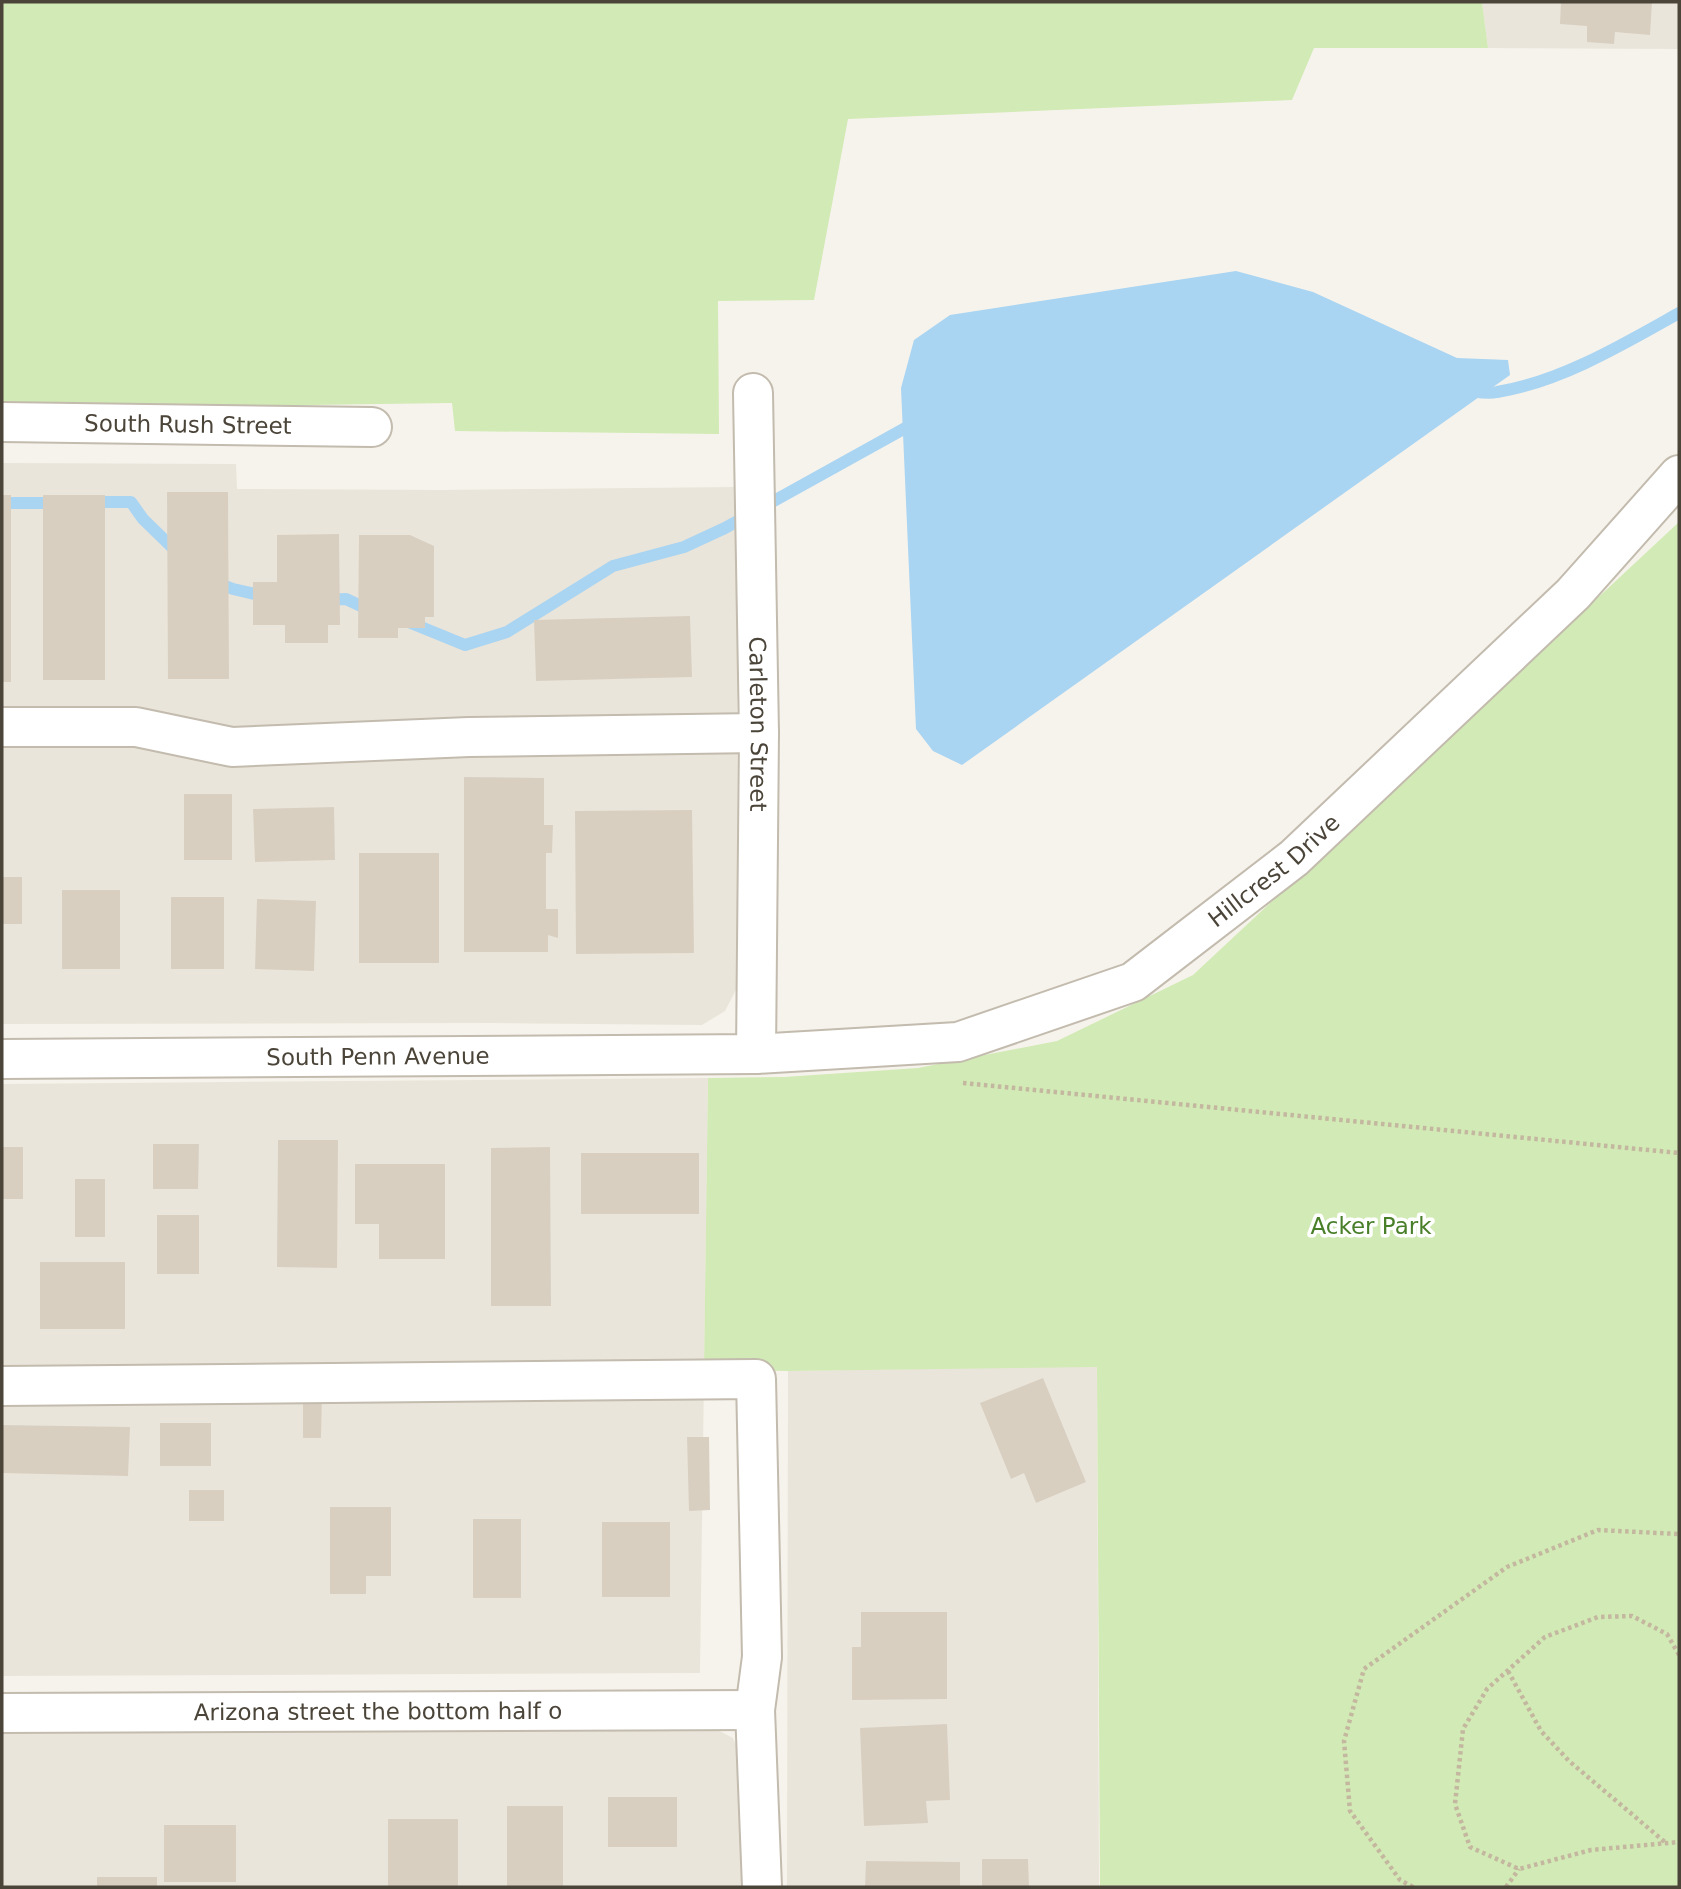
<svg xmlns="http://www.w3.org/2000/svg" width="1681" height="1889" viewBox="0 0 1681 1889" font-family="'DejaVu Sans',sans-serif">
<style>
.residential{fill:#eae5da}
.green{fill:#d2eab5}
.water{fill:#a9d4f2}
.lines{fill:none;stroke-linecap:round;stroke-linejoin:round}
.stream{stroke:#a9d4f2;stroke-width:12}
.building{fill:#d8cfc1}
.minor-casing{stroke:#c2bbae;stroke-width:42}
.path{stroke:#c4b79f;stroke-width:4.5;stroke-dasharray:3.5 3.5;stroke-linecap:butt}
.minor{stroke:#fff;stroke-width:38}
.labels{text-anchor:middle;stroke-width:7;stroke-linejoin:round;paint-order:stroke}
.street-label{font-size:23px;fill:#4b4439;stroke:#fff}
.park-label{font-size:23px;fill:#4a7f2a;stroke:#fff}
</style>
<rect width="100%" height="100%" fill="#f6f3ec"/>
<path class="residential" d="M1482,2H1679V49L1488,48Z
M2,463L236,464L237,489L440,490L737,487L738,986L725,1011L702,1025L492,1023L2,1024Z
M708,1078L700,1673L2,1676V1084Z
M1097,1366L1099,1887H787L788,1371Z
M712,1727L733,1738L742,1759L741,1887H2V1734Z"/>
<path class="green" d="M2,2H1482L1488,48H1314L1292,100L848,119L814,300L718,301L719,434L455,431L452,403L2,409Z
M1679,522V1887H1100L1097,1367L788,1371L704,1369L708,1078L784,1077L918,1068L1057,1041L1193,975Z"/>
<path class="water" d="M1236,271L1313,292L1457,358L1508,360L1510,375L962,765L933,751L916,729L901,388L914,340L950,315Z"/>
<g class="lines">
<path class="stream" d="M1470,391C1478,392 1488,394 1497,392C1560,382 1624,344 1679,313
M91,502H131L143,519L179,554
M2,503H59
M215,582L233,589L268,597
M325,600L346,599L374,612
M411,623L465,645L507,632L613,566L684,547L725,528L918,421"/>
</g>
<path class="building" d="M1561,2H1652L1650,35L1615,32L1614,44L1587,42V26L1560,24Z
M167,492H228L229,679H168Z
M2,495H11V682H2Z
M43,495H105V680H43Z
M339,534L340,625H328V643H285V625H253V582H277V535Z
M359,535H410L434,546V617H425V628H398V638H358Z
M690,616L692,677L536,681L534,620Z
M464,777L544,778V825H553L552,853H546V909H558V938L548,935V952H464Z
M184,794H232V860H184Z
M334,807L335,860L255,862L253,809Z
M692,810L694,953L576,954L575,811Z
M359,853H439V963H359Z
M2,877H22V924H2Z
M62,890H120V969H62Z
M171,897H224V969H171Z
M257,899L316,901L314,971L255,969Z
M278,1140H338L337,1268L277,1267Z
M153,1144H199L198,1189H153Z
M2,1147H23V1199H2Z
M550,1147L551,1306H491V1148Z
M581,1153H699V1214H581Z
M355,1164H445V1259H379V1224H355Z
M75,1179H105V1237H75Z
M157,1215H199V1274H157Z
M40,1262H125V1329H40Z
M1043,1378L1086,1482L1036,1503L1024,1473L1011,1479L980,1403Z
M303,1392H322L321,1438H303Z
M160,1423H211V1466H160Z
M2,1425L130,1427L128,1476L2,1473Z
M687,1437H709L710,1510L689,1511Z
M189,1490H224V1521H189Z
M330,1507H391V1576H366V1594H330Z
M473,1519H521V1598H473Z
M602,1522H670V1597H602Z
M861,1612H947V1699L852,1700V1647H861Z
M947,1724L950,1800L926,1801L928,1823L864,1826L860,1728Z
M608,1797H677V1847H608Z
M507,1806H563V1887H507Z
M388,1819H458V1887H388Z
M164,1825H236V1882H164Z
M982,1859H1028L1029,1887H982Z
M866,1861L960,1862V1887H865Z
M97,1877H157V1887H97Z"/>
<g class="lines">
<defs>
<g id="minor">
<path id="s1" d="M753,393L759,733L756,1054"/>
<path id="s2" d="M2,422L372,427"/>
<path d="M2,727H136L232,747L469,737L759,733"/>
<path id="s3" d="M2,1059L756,1054L958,1042L1133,982L1294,858L1573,594L1679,475"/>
<path d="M2,1386L756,1379L762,1657L755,1710L762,1887"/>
<path id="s4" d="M2,1713L755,1710"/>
</g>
</defs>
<use href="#minor" class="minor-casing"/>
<path class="path" d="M963,1083L1679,1153
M1679,1655L1667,1634L1632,1616L1598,1617L1545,1637L1487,1689L1463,1729L1455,1804L1470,1847L1519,1869L1591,1850L1679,1842
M1508,1671L1541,1731L1569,1761L1666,1843
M1413,1887L1400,1880L1350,1811L1344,1741L1364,1669L1507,1567L1598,1530L1679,1534
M1506,1887L1519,1869"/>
<use href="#minor" class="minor"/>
</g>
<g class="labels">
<g class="street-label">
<text dy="8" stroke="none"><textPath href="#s2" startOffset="186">South Rush Street</textPath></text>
<text dy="8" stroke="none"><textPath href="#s1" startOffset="331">Carleton Street</textPath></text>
<text dy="8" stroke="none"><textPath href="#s3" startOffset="1321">Hillcrest Drive</textPath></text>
<text dy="8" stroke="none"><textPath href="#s3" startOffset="376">South Penn Avenue</textPath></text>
<text dy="8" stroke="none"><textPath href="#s4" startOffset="376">Arizona street the bottom half o</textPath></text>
</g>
<g class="park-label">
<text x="1371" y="1234">Acker Park</text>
</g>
</g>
<rect width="1681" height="1889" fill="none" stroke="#4b4439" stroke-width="7"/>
</svg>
